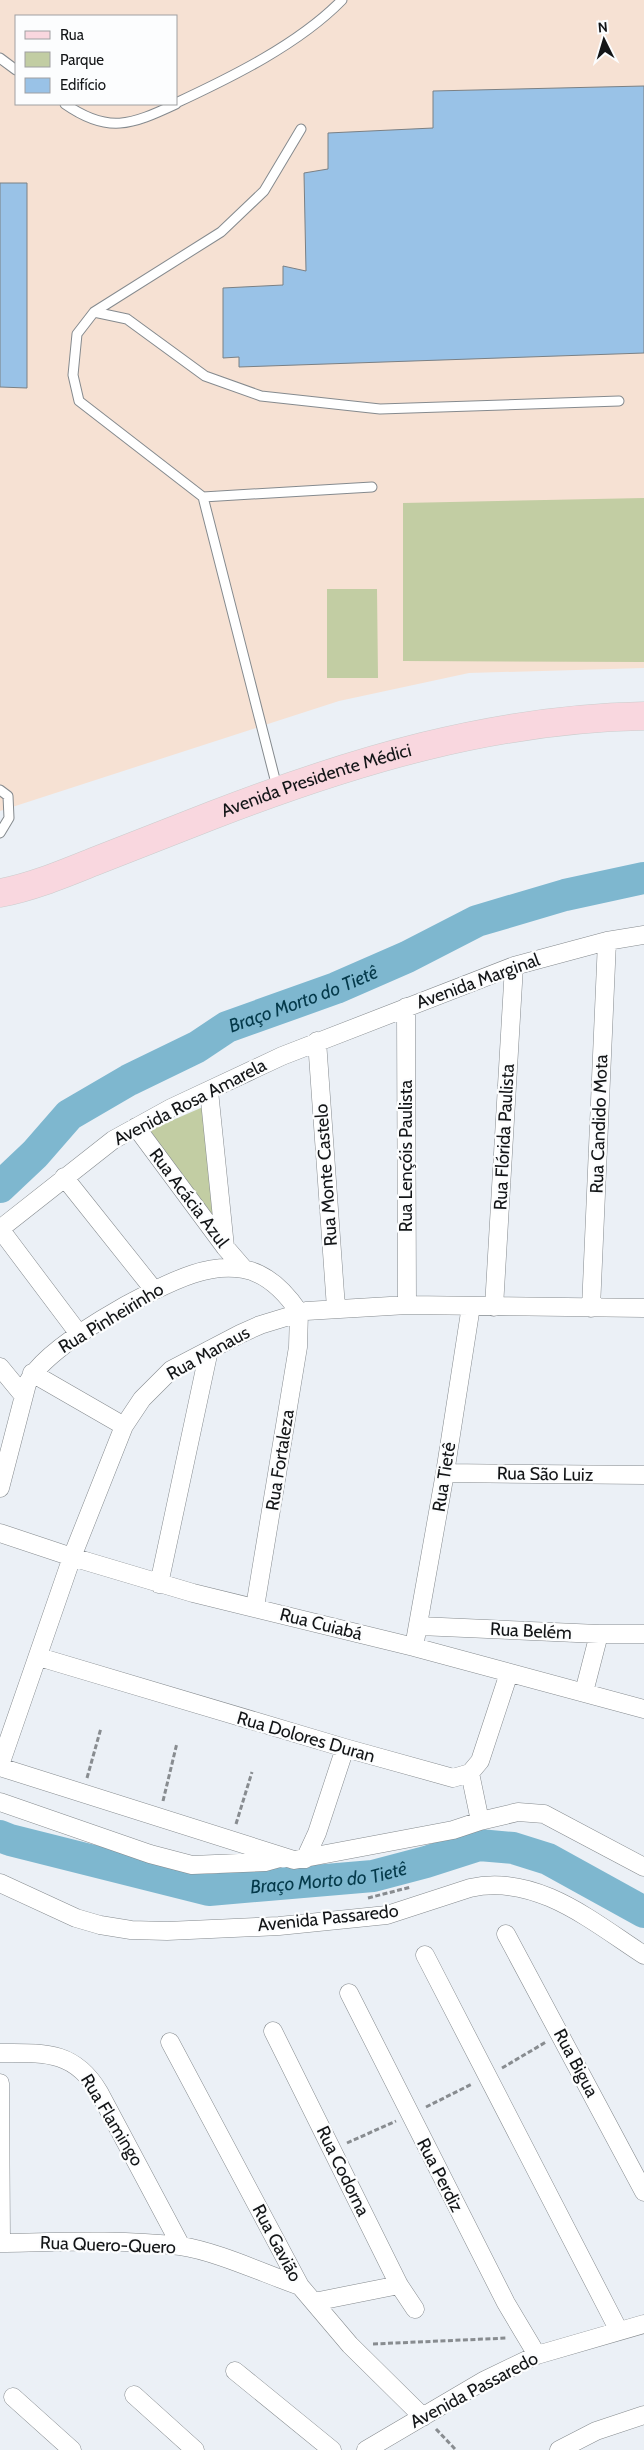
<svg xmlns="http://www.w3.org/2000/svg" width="644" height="2450" viewBox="0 0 644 2450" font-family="Cabin,sans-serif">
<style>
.industrial{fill:#f6e1d3;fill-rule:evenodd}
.green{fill:#c2cda3}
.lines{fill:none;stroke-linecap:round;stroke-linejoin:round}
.river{stroke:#7eb7cf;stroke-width:32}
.building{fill:#99c2e7;stroke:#7b8084}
.service-casing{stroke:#858a8e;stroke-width:11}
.minor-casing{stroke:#858a8e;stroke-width:19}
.primary-casing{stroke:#cbcccc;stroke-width:29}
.path{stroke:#888c90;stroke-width:3;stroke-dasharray:5 2.5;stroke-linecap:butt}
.service{stroke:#fff;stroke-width:9}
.minor{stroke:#fff;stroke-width:18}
.primary{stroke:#f9d7df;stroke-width:28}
.labels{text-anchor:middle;stroke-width:4.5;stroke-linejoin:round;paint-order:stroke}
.street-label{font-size:18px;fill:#131517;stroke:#fcfdfe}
.water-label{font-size:19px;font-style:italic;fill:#04394a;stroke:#fcfdfe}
</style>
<rect width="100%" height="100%" fill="#ebf0f6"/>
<path class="industrial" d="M0,0H644V668L469,673L339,701L0,811ZM16,16H176V104H16Z"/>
<path class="green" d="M644,498V662L403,661V503Z
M327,589H377L378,678H327Z
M203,1107L217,1230L150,1130Z"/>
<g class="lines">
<g class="river">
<path id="s1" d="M0,1187L35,1154L69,1115L129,1080L197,1047L227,1027L336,988L407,957L477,921L565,895L644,878"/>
<path id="s2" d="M0,1836L10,1840L209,1890L373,1876L426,1862L479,1845L513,1848L548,1859L644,1912"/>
</g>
</g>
<path class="building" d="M644,86V353L239,367V357L223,358V288L283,285V266L306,271L304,173L328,169V133L433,128V91Z
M0,183H27V388L0,387Z"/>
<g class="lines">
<defs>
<path id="service" d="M0,58L16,70
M176,103C232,77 299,44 342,0
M65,104C108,134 131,125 176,104
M94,312L127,319L205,376L261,396L380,409L619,401
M203,497L372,487
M277,787L203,497L79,401L73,375L77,334L94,312L221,232L264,191L301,129
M0,790L8,796L9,818L0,833"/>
<path id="minor" d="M406,1007L407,1305
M317,1041L336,1308
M209,1091L225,1247
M136,1127L225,1247L244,1269
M64,1177L154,1290
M0,1229L113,1140L171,1108L282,1056L514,966L607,941L644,935
M0,1229L79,1334
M494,1307L514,966
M591,1308L607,941
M0,1367L23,1395
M32,1373L124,1426
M445,1473L644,1475
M0,1488L27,1384C44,1346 153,1287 193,1274C208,1269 227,1266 243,1269C267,1273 286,1293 299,1312L298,1347L255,1607
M0,1533L72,1557L193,1593L414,1647L644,1709
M159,1584L209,1350
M419,1626L599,1634H644
M414,1647L445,1473L471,1306
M39,1657L345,1748L453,1778L470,1773L480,1761L509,1673
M584,1692L599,1634
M0,1765L72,1557L124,1426L142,1399L171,1370L240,1334L260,1325L306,1311L407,1305L644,1308
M0,1767L294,1860L453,1830L480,1821L470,1773
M0,1802L150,1854L192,1865L265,1862L283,1857
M480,1821L518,1812L544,1814L644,1867
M305,1859L317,1833L345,1748
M0,1883L76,1918L100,1925L131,1930L167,1931L279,1926L387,1915L470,1888C536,1873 593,1922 644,1955
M506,1934L644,2192
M425,1955L619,2331
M349,1993L506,2303L537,2355
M273,2031L399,2285L415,2309
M170,2042L300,2286L350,2345L423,2417
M0,2053C44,2053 74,2050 99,2092L181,2246
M0,2083L1,2243
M0,2243C59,2242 121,2239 180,2246C216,2251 265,2274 300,2286
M314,2302L399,2285
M235,2371L332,2450
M134,2395L195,2450
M13,2397L72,2450
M366,2450L485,2380L537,2355L644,2324
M559,2450L596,2431L644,2415"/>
<g id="primary">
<path id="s3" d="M0,893C32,887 63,874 93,862C133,846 173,831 213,815C353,761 492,719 644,716"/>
</g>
</defs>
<use href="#service" class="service-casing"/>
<use href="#minor" class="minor-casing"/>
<use href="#primary" class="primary-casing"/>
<path class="path" d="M87,1778L101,1728
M163,1801L177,1743
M236,1824L252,1772
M368,1898L411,1887
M502,2068L546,2042
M426,2107L472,2084
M347,2143L396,2121
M373,2344L507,2338
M436,2429L456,2450"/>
<use href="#service" class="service"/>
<use href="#minor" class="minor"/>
<use href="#primary" class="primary"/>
</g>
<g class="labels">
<g class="street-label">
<text dy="6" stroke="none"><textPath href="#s3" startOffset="336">Avenida Presidente Médici</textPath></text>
<text transform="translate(478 981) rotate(-20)" y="6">Avenida Marginal</text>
<text transform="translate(190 1102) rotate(-27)" y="6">Avenida Rosa Amarela</text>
<text transform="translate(599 1124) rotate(-88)" y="6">Rua Candido Mota</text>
<text transform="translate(504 1137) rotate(-87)" y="6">Rua Flórida Paulista</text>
<text transform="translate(406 1156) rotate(-90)" y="6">Rua Lençóis Paulista</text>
<text transform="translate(326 1175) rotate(-94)" y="6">Rua Monte Castelo</text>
<text transform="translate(189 1198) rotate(53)" y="6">Rua Acácia Azul</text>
<text transform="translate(111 1318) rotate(-31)" y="6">Rua Pinheirinho</text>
<text transform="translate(208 1353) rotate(-29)" y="6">Rua Manaus</text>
<text transform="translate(280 1460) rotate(-81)" y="6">Rua Fortaleza</text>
<text transform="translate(545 1474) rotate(1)" y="6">Rua São Luiz</text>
<text transform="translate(444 1477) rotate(-81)" y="6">Rua Tietê</text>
<text transform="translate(321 1624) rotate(14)" y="6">Rua Cuiabá</text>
<text transform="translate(531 1631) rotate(3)" y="6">Rua Belém</text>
<text transform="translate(306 1737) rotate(16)" y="6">Rua Dolores Duran</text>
<text transform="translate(328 1918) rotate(-6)" y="6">Avenida Passaredo</text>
<text transform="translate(576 2063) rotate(62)" y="6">Rua Bigua</text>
<text transform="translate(112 2120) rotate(59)" y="6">Rua Flamingo</text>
<text transform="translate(343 2171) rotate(64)" y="6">Rua Codorna</text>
<text transform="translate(440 2175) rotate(63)" y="6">Rua Perdiz</text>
<text transform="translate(277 2243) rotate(62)" y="6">Rua Gavião</text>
<text transform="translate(108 2245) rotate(2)" y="6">Rua Quero-Quero</text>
<text transform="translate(474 2390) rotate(-28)" y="6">Avenida Passaredo</text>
</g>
<g class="water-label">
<text dy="7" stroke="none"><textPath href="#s1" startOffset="362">Braço Morto do Tietê</textPath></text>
<text dy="7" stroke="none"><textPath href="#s2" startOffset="336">Braço Morto do Tietê</textPath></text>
</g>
</g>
<rect x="15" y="15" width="162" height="90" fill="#fcfdfe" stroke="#9fa0a2"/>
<rect x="25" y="31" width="25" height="8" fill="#f9d7df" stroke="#9fa0a2"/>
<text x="60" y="40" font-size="15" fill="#131517">Rua</text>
<rect x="25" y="52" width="25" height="15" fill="#c2cda3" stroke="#9fa0a2"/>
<text x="60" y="65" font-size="15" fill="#131517">Parque</text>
<rect x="25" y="78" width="25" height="15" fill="#99c2e7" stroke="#9fa0a2"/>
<text x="60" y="90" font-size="15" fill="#131517">Edifício</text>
<g transform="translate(604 40) rotate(355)" stroke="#fcfdfe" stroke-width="4" paint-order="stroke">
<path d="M0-4L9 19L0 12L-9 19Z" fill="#131517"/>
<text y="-8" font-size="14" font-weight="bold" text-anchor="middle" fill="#131517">N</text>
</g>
</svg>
